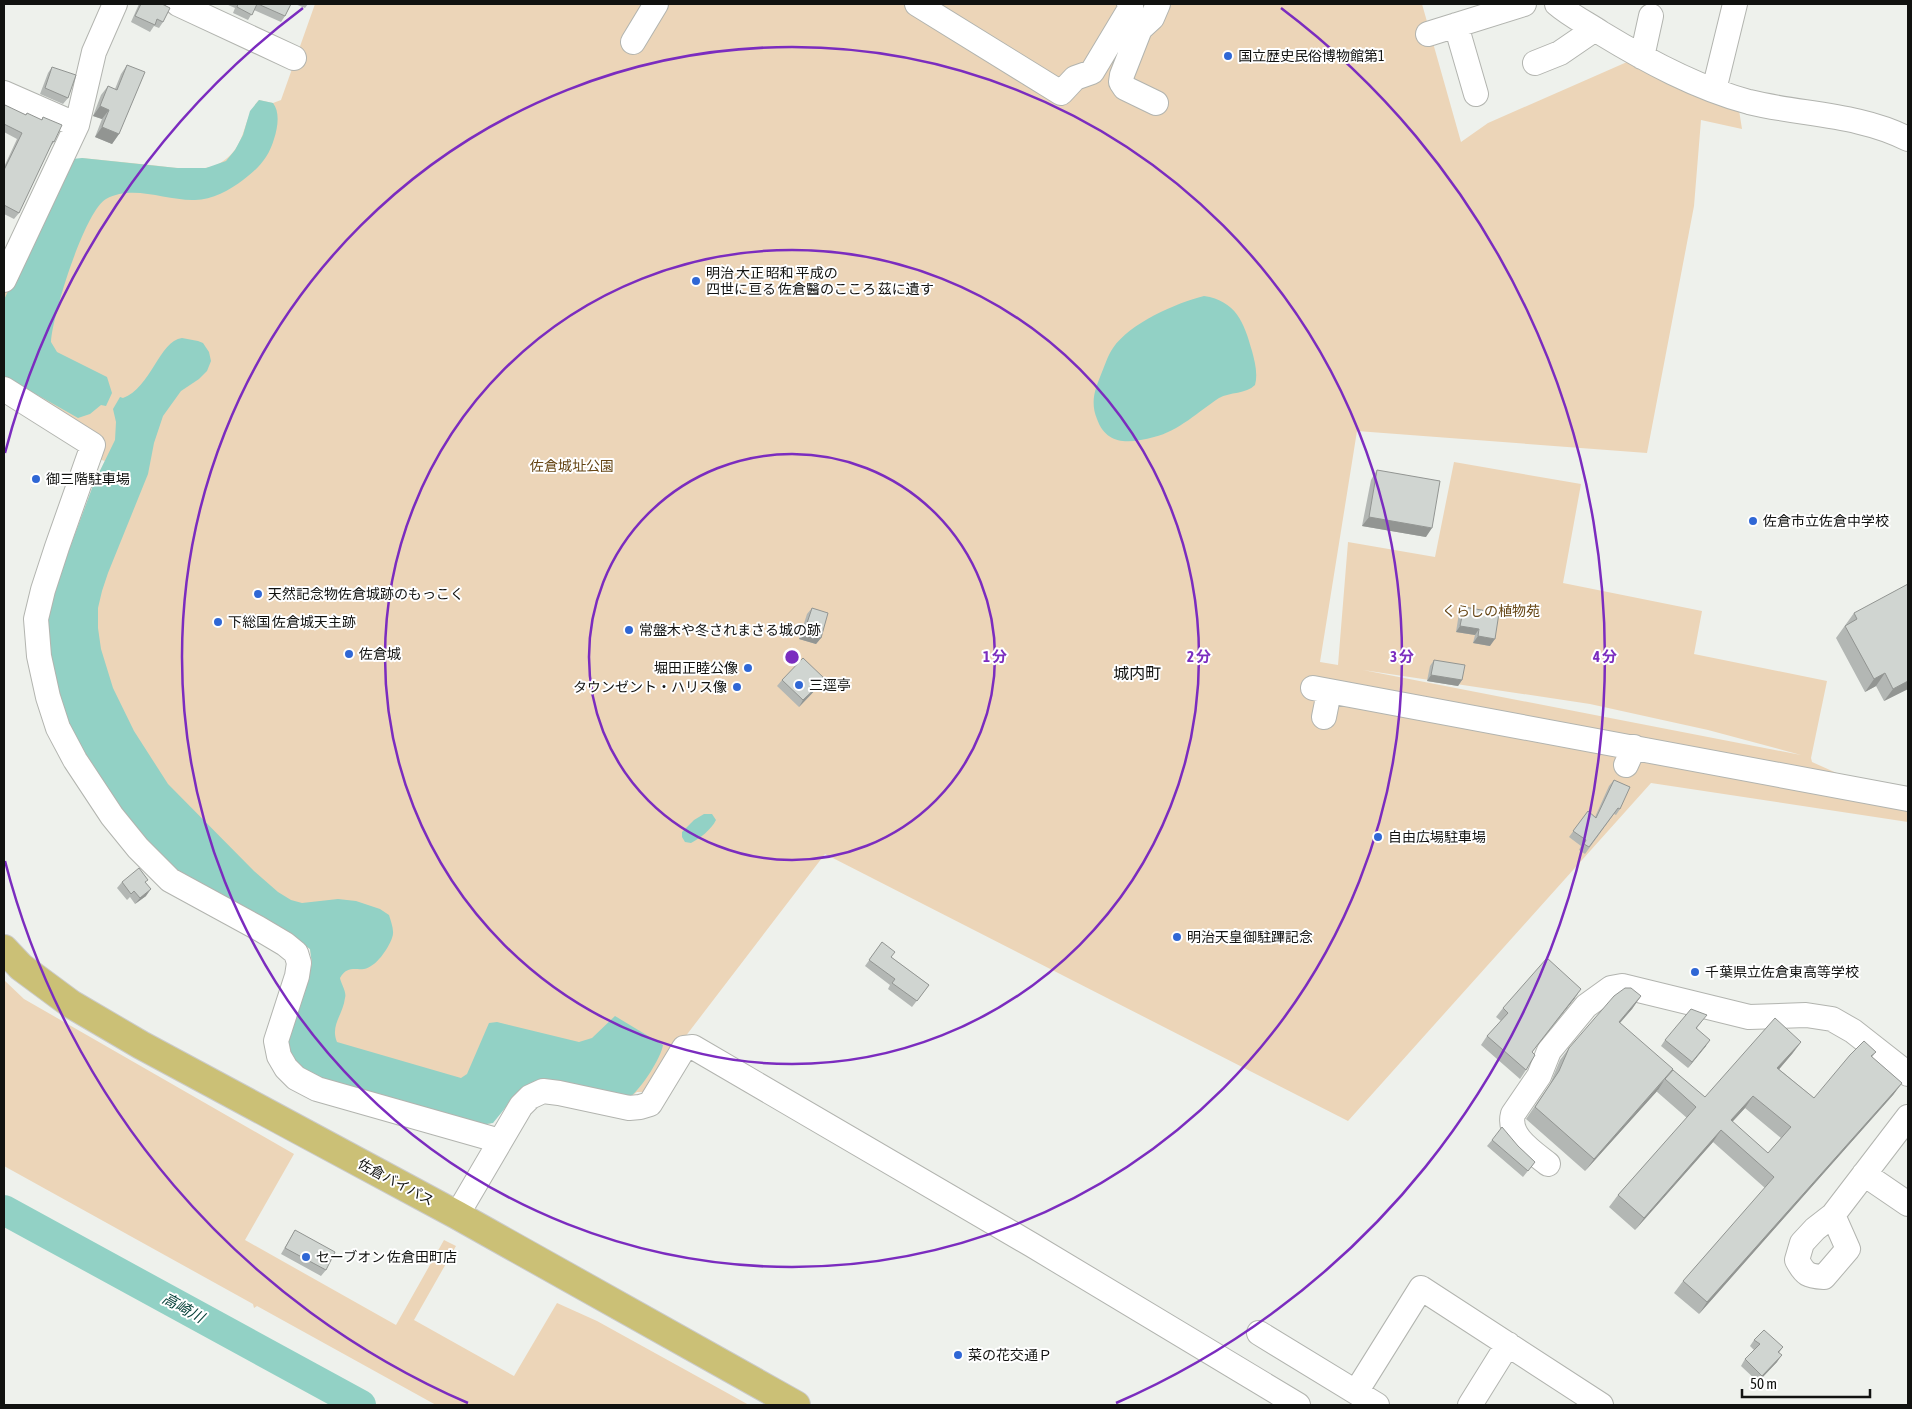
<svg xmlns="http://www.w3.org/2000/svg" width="1912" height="1409" viewBox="0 0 1912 1409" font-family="'Asap Condensed','Noto Sans JP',sans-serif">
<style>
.green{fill:#ecd5b8;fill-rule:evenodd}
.water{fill:#92d1c5}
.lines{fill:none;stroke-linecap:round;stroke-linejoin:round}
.river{stroke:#92d1c5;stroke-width:30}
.minor-casing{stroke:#b2b4af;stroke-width:26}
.highway-casing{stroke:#cbcbca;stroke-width:30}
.minor{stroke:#fff;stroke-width:24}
.highway{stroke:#cbc076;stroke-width:28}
.wall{fill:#b3b7b4;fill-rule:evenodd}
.shaded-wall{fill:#929592}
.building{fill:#d0d5d1;stroke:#929592;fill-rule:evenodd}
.ring{fill:none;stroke:#7b2cbf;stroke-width:2.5}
.poi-dot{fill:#2f67d5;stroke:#fff;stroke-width:2}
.labels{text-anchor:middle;stroke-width:4;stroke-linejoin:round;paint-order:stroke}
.poi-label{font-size:14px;fill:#111210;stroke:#fff;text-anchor:start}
.park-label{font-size:14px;fill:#664615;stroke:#fff}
.street-label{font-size:14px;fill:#111210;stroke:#fff}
.water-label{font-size:15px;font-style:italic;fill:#023e36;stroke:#fff}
.quarter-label{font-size:16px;fill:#111210;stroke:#fff}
.centre{fill:#7b2cbf;stroke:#fff;stroke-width:2.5}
.ring-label{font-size:15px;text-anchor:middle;font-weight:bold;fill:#7b2cbf;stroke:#fff;stroke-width:4;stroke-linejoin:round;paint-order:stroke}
</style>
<rect width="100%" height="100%" fill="#eef1ec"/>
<path class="green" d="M315,4H1422L1461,142L1488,123L1627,62L1739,110L1742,129L1701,120L1694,206L1647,453L1357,431L1320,662L1338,665L1348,542L1435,557L1454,462L1581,484L1563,583L1702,611L1694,654L1827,681L1811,758L1812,762L1850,779L1908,789V822L1651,783L1348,1121L825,854L685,1037L674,1044L643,1092H637L630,1097L536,1082L519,1091L490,1124L315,1078L299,998L312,964L310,949L289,934L182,878L52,596L94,483L105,461L95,458L4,379V289L82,158C105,160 128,163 151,165C169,167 187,170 205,168C216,167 227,160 234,151C246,136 245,114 259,100L273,103L281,100ZM1363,670L1590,704L1708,730L1801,755Z
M4,980L24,999L294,1154L245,1240L396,1325L444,1240L456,1246L414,1320L514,1376L557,1303L597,1321L749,1405H436L257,1306L254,1308L253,1304L4,1166Z"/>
<path class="water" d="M259,100L273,103C280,112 278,127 274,139C269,157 258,169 243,180C230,190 212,200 195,200C166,201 134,184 106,199C84,212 52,317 51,342L57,352L107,377L112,393L106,406L101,405L90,414L78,418L4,376V300L63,171L72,159L82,158L177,168H206L226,161L235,150L243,135L250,111Z
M1204,296C1236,301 1244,322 1252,351C1255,362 1258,374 1255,385C1246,394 1230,392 1219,398C1199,411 1179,431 1154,437C1131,443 1107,447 1097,419C1090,402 1095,389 1102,372C1105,365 1108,355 1113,348C1130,323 1176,303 1204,296Z
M182,338L198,341L203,343L209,352L211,361L207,371L199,379L181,391L163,416L154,443L148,474L108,573L102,591L98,608V628L101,649L113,688L134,731L168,784L254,871L278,892L291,900L302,903L338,899L356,901L380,909L389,915C391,922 395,931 392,938C388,949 376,967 364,969C354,970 347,966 340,978C341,984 347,992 345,998C343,1015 330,1025 337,1042L461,1078L467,1074L489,1023L497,1022L579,1042L592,1038L615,1016L663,1045C661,1058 641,1089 630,1097L536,1082L519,1091L493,1123L480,1125L315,1078L292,1059L287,1043L299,998L312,964L310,949L289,934L182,878L147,848L90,768L60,707L46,629L52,596L94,483L115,440L116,422L113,409L120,397L123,398C151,388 159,341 182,338Z
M704,814H712L716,820C711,830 700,838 691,843L685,842L682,837V832L694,820Z"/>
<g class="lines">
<path class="river" d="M4,1210L361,1405"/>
<defs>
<path id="minor" d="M178,4L294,58
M917,4L1061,93L1075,78L1092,72L1131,7L1129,4
M1557,4C1571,16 1586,23 1601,33C1647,61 1697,88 1749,102C1802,115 1859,114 1908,139
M1456,25L1476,94
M1428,34L1524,4
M633,42L656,4
M1642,57L1651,16
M1535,63L1560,53L1595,29
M1714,90L1735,4
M4,93L77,125
M1156,103L1125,88L1121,82L1122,75L1140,29L1152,18L1158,4
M4,280L77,125L94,52L115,4
M4,389L93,445L57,547L43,590L36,619L39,656L48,697L58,728L75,760L112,816L138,848L170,880L258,928L285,944L296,953L299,963L297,976L276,1041L279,1056L286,1068L296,1078L317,1089L500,1141
M1313,688L1908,799
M1324,717L1329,692
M1626,765L1634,747
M1548,1164C1533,1152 1507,1136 1513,1114L1539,1076L1549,1051L1586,1006L1611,988L1622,986L1749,1017L1806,1015L1832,1019L1853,1031L1908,1074
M1864,1174L1908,1204
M457,1215L521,1106L530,1097L543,1091L559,1093L629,1108L640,1107L650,1104L684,1048L693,1047L1032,1245L1298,1405
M1833,1215L1848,1249L1824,1277C1808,1276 1805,1275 1797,1260L1802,1243L1815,1229L1833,1215L1908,1117
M1259,1333L1377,1405
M1356,1392L1421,1288L1601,1405
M1470,1405L1508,1344"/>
<path id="highway" d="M4,949L21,967L71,1004L141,1045L457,1215L796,1405"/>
</defs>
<use href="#minor" class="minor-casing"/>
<use href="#highway" class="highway-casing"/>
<use href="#minor" class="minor"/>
<use href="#highway" class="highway"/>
</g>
<path class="wall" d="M139,4H162L163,22L159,28L154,26L150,32L131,22Z
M226,4H291L285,16L281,22L254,10L248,20L233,13L235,8Z
M295,4H308L305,8Z
M127,65L119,134L112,144L95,137L102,119L93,116L101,95L108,86L115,89L121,74Z
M52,67L68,98L63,104L40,94L48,73Z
M4,107L41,120L43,117L54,142L49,148L19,213L14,219L4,214V167L17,139L4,132Z
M1377,470L1426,537L1362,526L1371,480Z
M1464,607L1490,646L1473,643L1475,635L1456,632L1459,613Z
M812,608L821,638L816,644L799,639L807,614Z
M1854,613L1908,689L1884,701L1876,686L1865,692L1836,638Z
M1434,660L1462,680L1458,686L1427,681L1430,666Z
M782,680L820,685L799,707L777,686Z
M1614,780L1620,809L1616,815L1614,814L1585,854L1579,850L1581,846L1569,837L1588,811L1595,817L1609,786Z
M122,882L146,883V896L135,904L130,897L127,900L117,888Z
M882,942L891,957L929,985L912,1007L888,989L890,985L865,966Z
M1641,996L1632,1009L1620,1023L1672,1071L1705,1097L1801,1042L1792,1054L1779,1069L1814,1098L1876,1052L1872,1057L1902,1083L1893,1095L1699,1314L1674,1293L1683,1281L1765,1188L1713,1142L1635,1230L1609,1207L1618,1195L1687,1118L1656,1091L1658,1090L1585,1171L1526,1119L1550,1084L1560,1060L1569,1048ZM1745,1108L1781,1138L1768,1153L1732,1122Z
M1575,998L1532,1052L1526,1070L1520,1079L1481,1045L1487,1036L1501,1021L1496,1017L1503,1008Z
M1702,1021L1697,1028L1706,1046L1688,1068L1661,1046L1665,1040Z
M1492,1140L1518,1146L1535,1162L1523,1177L1487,1146Z
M295,1230L326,1270L321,1276L281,1254Z
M1754,1340L1783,1347L1779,1353L1777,1362L1758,1382L1741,1366L1745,1359L1754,1350L1750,1346Z"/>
<path class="shaded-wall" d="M100,106L109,110L102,119L93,116Z
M102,127L119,134L112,144L95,137Z
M1369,517L1432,528L1426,537L1362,526Z
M1460,626L1479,629L1475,635L1456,632Z
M804,632L821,638L816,644L799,639Z
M1478,636L1495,639L1490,646L1473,643Z
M1885,673L1876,686L1865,692L1874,679Z
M1431,675L1462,680L1458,686L1427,681Z
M825,679L820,685L799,707L803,700Z
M1908,681V689L1884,701L1893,689Z
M151,889L146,896L135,904L140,898Z
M1581,989L1575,998L1525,1061Z
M1641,996L1632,1009L1610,1034L1619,1022Z
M1710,1040L1706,1046L1688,1068L1692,1062Z
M1801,1042L1792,1054L1769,1081L1777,1068Z
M1665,1079L1658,1090L1585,1171L1594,1159Z
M1902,1083L1893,1095L1699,1314L1707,1302Z
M1753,1096L1745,1108L1722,1133L1731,1120Z
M1721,1130L1713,1142L1635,1230L1644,1218Z
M1782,1355L1777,1362L1758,1382L1762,1376Z"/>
<path class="building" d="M141,4H162L170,8L163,22L157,19L155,25L135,16Z
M238,4H257L252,15L237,7Z
M258,4H291L285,16Z
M127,65L145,72L119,134L102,127L109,110L100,106L108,86L117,90Z
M52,67L76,75L68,98L45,88Z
M5,105L26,115L27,113L42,120L43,117L62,125L54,142L53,141L19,213L4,205V170L22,133L4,124V108Z
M1377,470L1440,481L1432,528L1369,517Z
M1908,584V681L1893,689L1885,673L1874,679L1845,626L1857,619L1854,613Z
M1464,607L1499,613L1495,639L1478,636L1479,629L1460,626Z
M812,608L828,613L821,638L804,632Z
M803,658L825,679L803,700L782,680Z
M1434,660L1465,665L1462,680L1431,675Z
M1614,780L1630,787L1620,809L1618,808L1589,847L1584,844L1586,840L1573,831L1588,811L1596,818Z
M139,868L148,880L145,882L151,889L140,898L134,891L131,894L122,882Z
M882,942L895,952L891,957L929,985L917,1001L892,983L895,979L869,960Z
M1547,958L1581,989L1532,1052L1535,1055L1526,1070L1487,1036L1508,1013L1503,1008Z
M1625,988H1631L1641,996L1619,1022L1673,1069L1594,1159L1535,1107L1559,1071L1569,1048L1614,996Z
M1691,1009L1707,1015L1696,1028L1710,1040L1692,1062L1665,1040Z
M1775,1018L1801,1042L1777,1068L1814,1098L1850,1055L1864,1041L1876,1052L1871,1056L1902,1083L1707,1302L1683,1281L1774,1177L1721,1130L1644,1218L1618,1195L1696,1107L1665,1079L1673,1070L1705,1097ZM1753,1096L1791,1127L1768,1153L1731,1120Z
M1502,1127L1518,1146L1535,1162L1528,1171L1492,1140Z
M295,1230L335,1252L326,1270L285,1248Z
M1764,1330L1783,1347L1778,1352L1782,1355L1762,1376L1745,1359L1760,1344L1754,1340Z"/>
<g class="ring">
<circle cx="792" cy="657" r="203"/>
<circle cx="792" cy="657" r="407"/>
<circle cx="792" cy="657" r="610"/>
<path d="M468 1403A813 813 0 0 1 5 861M5 453A813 813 0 0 1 303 8M1281 8A813 813 0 0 1 1116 1403"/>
</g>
<g class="poi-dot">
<circle cx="1228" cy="56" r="5"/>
<circle cx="696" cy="281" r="5"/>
<circle cx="36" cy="479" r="5"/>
<circle cx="1753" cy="521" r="5"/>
<circle cx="258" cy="594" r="5"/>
<circle cx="218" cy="622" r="5"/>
<circle cx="629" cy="630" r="5"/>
<circle cx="349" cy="654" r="5"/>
<circle cx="748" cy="668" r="5"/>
<circle cx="799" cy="685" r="5"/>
<circle cx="737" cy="687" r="5"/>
<circle cx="1378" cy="837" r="5"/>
<circle cx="1177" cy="937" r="5"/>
<circle cx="1695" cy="972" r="5"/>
<circle cx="306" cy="1257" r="5"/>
<circle cx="958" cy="1355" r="5"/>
</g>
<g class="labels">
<g class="poi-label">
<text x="1238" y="61">国立歴史民俗博物館第1</text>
<text x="706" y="278">明治 大正 昭和 平成の<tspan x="706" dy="16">四世に亘る 佐倉醫のこころ 茲に遺す</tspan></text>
<text x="46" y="484">御三階駐車場</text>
<text x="1763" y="526">佐倉市立佐倉中学校</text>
<text x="268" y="599">天然記念物佐倉城跡のもっこく</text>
<text x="228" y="627">下総国 佐倉城天主跡</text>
<text x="639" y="635">常盤木や冬されまさる城の跡</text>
<text x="359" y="659">佐倉城</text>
<text x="738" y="673" text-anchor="end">堀田正睦公像</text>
<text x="809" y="690">三逕亭</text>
<text x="727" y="692" text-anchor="end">タウンゼント・ハリス像</text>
<text x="1388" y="842">自由広場駐車場</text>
<text x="1187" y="942">明治天皇御駐蹕記念</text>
<text x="1705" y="977">千葉県立佐倉東高等学校</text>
<text x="316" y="1262">セーブオン 佐倉田町店</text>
<text x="968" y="1360">菜の花交通Ｐ</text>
</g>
<g class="park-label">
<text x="572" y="471">佐倉城址公園</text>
<text x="1491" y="616">くらしの植物苑</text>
</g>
<g class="street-label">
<text transform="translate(396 1182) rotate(28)" y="5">佐倉バイパス</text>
</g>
<g class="water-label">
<text transform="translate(183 1308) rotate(29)" y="5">高崎川</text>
</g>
<g class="quarter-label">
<text x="1137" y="679">城内町</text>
</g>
</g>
<circle cx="792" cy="657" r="8" class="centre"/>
<g class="ring-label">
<text x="995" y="662">1 分</text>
<text x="1199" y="662">2 分</text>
<text x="1402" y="662">3 分</text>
<text x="1605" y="662">4 分</text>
</g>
<rect width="1912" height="1409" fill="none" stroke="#111210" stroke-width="10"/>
<path d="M1742 1389v8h128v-8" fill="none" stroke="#111210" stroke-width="2.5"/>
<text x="1750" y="1389" font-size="15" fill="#111210" stroke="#ffffff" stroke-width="4" paint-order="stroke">50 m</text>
</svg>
